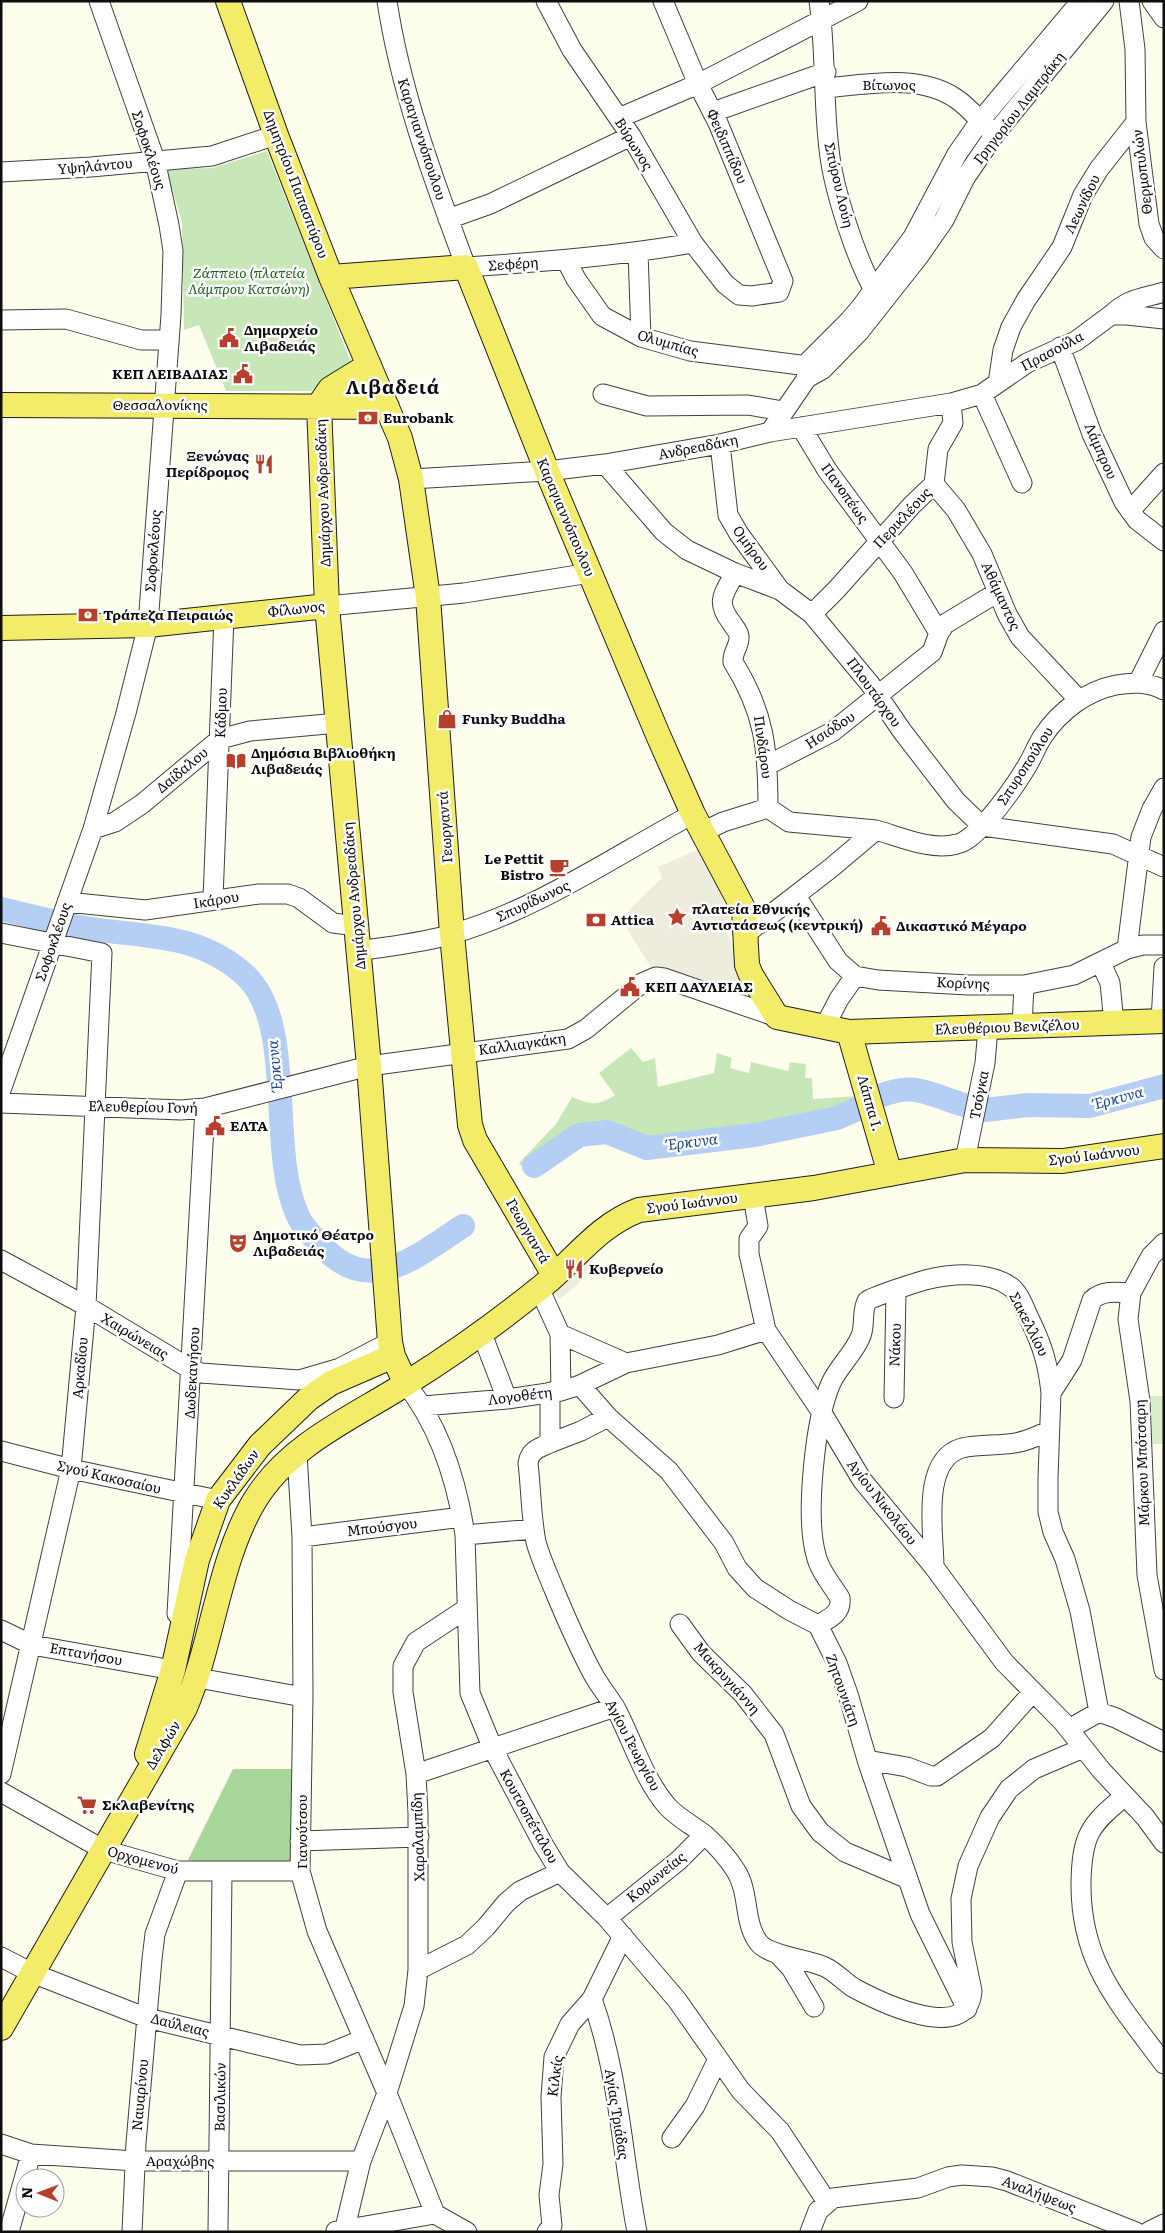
<svg xmlns="http://www.w3.org/2000/svg" width="1165" height="2233" viewBox="0 0 1165 2233" font-family="Literata,serif">
<style>
.green{fill:#c8e7b9}
.forest{fill:#a9d799}
.pitch{fill:#dbeeca}
.plaza{fill:#edecdd}
.lines{fill:none;stroke-linecap:round;stroke-linejoin:round}
.river{stroke:#b4cff3;stroke-width:24}
.minor-casing{stroke:#404040;stroke-width:21}
.major-casing{stroke:#1e1e1e;stroke-width:26}
.minor{stroke:#fff;stroke-width:19}
.major{stroke:#f2ec69;stroke-width:24}
.labels{text-anchor:middle;stroke-width:5;stroke-linejoin:round;paint-order:stroke}
.street-label{font-size:14px;fill:#0d0d0d;stroke:#fff}
.park-label{font-size:14px;font-style:italic;fill:#216120;stroke:#fff}
.poi-label{font-size:14px;font-weight:bold;fill:#0d0d0d;stroke:#fff;text-anchor:start}
.water-label{font-size:15px;font-style:italic;fill:#1c4a99;stroke:#fff}
.district-label{font-size:19px;font-weight:bold;letter-spacing:1px;fill:#0d0d0d;stroke:#fff}
</style>
<rect width="100%" height="100%" fill="#fefeed"/>
<path class="green" d="M267,151L352,365L311,391H226L199,325L184,330L182,222L166,169L212,168Z
M631,1048L643,1062L655,1058L658,1087L714,1073L717,1053L732,1058L730,1068L749,1073L751,1062L788,1071L790,1062L806,1064L805,1078H812L813,1099L857,1096L858,1102L842,1110L756,1131L648,1144L606,1129L579,1132L525,1170L519,1163L556,1124L572,1097C592,1105 597,1106 615,1095L599,1073Z"/>
<path class="forest" d="M233,1769H292L290,1865L227,1867L188,1860Z"/>
<path class="pitch" d="M1150,1396H1164V1444H1151Z"/>
<path class="plaza" d="M702,848L729,914L727,933L754,983L738,991L652,969L622,921L634,905L662,878L658,867Z
M606,1238L579,1283L560,1299L555,1294L562,1284Z"/>
<g class="lines">
<path class="river" d="M1,909C27,915 53,922 79,927C139,938 196,930 246,976C297,1025 267,1150 298,1216C303,1228 315,1239 324,1248C372,1298 419,1254 463,1226
M880,1096C915,1081 930,1095 964,1105
M985,1110L1027,1105L1090,1106L1164,1086
M534,1166L579,1135L607,1132L647,1148L755,1135L837,1118L862,1107"/>
<defs>
<path id="minor" d="M387,1C401,94 434,180 466,267C542,262 618,256 693,243
M546,1L572,50L631,136L693,243L725,284L739,295L752,296L779,292L783,281L718,123L698,84L663,1
M819,1C826,51 823,100 829,149C833,189 857,263 878,297
M1152,1L1164,18
M827,88C868,84 922,73 958,100C969,108 978,119 989,129
M713,112L826,72
M619,118L698,84L858,1
M1136,122L1149,224L1154,238L1164,249
M1,172L91,167L212,156L276,135
M448,219L490,204L631,136
M638,252L641,337
M566,260L576,279L602,316L641,337L690,351L816,367
M1111,315C1129,298 1141,299 1164,292
M1,320L66,319L141,340H169
M1060,347L1092,434L1124,502L1137,520L1164,541
M807,378L805,365L849,321L861,307L913,237L957,154L980,121L1081,1
M998,383L1027,363L1076,341L1111,315H1127L1164,319
M603,394L647,406L748,405L783,411
M982,394L1022,483
M801,427L827,470L903,573L939,633
M770,432L807,378L823,369L859,332L919,256L944,220L965,178L995,134L1104,1
M720,444L728,515L739,534L780,590
M605,464L664,532L687,550L735,573L780,590L812,614L870,684L902,731L956,801L982,826L1113,844L1164,867
M411,479L547,471L605,464L720,444L770,432L951,403L982,394L998,383L1003,350L1011,327L1026,300L1062,247L1083,195L1099,169L1136,122L1135,49L1129,1
M934,484L956,510L982,554L1007,614L1020,637L1079,700
M1130,511L1164,473
M327,606L464,593L590,573
M812,614L837,589L912,505L934,484L938,449L953,423L951,403
M1138,683L1164,631
M768,765L832,732L932,652L939,633L945,624L998,592
M768,808L789,822L876,830
M93,829L115,822L142,804L220,739L250,731L338,723
M703,832L723,822L768,808C768,750 765,713 733,662C732,652 740,646 739,636C738,630 734,627 731,622C715,601 724,594 735,573
M796,896L838,961L855,976L878,980L968,985H1024L1074,975L1127,949L1143,945H1164
M213,899L224,616
M67,902L145,910L259,894H288L299,898L333,923L357,926
M1,933L102,953L86,1306L71,1469L1,1774
M747,933L831,868L876,830C901,837 931,851 957,844C968,842 979,829 987,821C1002,804 1015,786 1027,766C1033,756 1037,745 1043,736C1060,711 1086,691 1116,685C1133,682 1148,682 1164,690
M1127,949L1141,837L1152,809L1164,788
M359,951C390,946 423,943 452,934C539,909 614,856 693,814
M1101,963L1110,983L1114,1023
M1161,1021L1164,967
M1022,1027L1024,985
M824,1028L839,999L855,976
M1,1090L93,829L126,713L148,625L171,315L173,251L169,225L155,160L99,1
M1,1103L181,1110L205,1108L369,1066L568,1039L586,1029L642,983L656,977L664,978L777,1017
M965,1160L985,1063L988,1028
M753,1196L758,1226L749,1239V1254L766,1330
M1164,1243L1151,1256L1131,1293L1128,1319L1140,1401L1147,1575L1164,1670
M1,1260L86,1306L192,1370L201,1373L299,1380L340,1368L390,1342
M539,1288L560,1334L626,1363L718,1345L766,1330L822,1413L862,1480L934,1567L1004,1662L1063,1722L1101,1770L1145,1817L1164,1843
M482,1334L507,1399
M406,1384C440,1427 457,1482 465,1535L470,1693L493,1749L543,1844L560,1872L607,1918L677,2000L741,2091L780,2131L827,2202
M580,1385L626,1363
M561,1391L580,1385L608,1417L669,1471L724,1543L737,1568L755,1588L789,1610L818,1625L837,1663L848,1694L868,1763L920,1914L967,2009
M550,1392V1443C539,1448 530,1450 528,1463C531,1489 531,1516 536,1542C540,1557 547,1572 553,1587C565,1616 578,1646 593,1674C600,1687 610,1698 617,1711C633,1742 644,1779 667,1806C678,1818 692,1825 705,1835C716,1845 728,1858 736,1871C750,1893 743,1923 759,1943C769,1956 808,1959 825,1967C836,1972 844,1982 854,1988C880,2002 968,2045 972,1991L962,1942L961,1899L968,1866L990,1817L1009,1789L1034,1769L1083,1748
M894,1398L896,1291
M423,1406L507,1399L561,1391L560,1334
M550,1443L581,1431L608,1417
M1,1451L71,1469L218,1500
M297,1454L302,1537L303,1697L300,1871L317,1931L387,2093L435,2214
M465,1535L534,1529
M302,1537L462,1517
M934,1567C934,1534 920,1460 962,1448C979,1444 998,1446 1015,1443C1027,1441 1038,1436 1048,1431
M177,1614L205,1108
M680,1624L701,1653L743,1694L774,1734L801,1806L820,1832L845,1852L906,1878
M818,1625C830,1618 842,1613 840,1598C832,1585 819,1570 816,1555C805,1516 815,1419 831,1383C839,1366 853,1354 860,1338C866,1327 861,1312 867,1301C874,1296 915,1283 925,1280C950,1274 988,1270 1011,1287C1020,1294 1025,1310 1030,1320C1043,1347 1048,1364 1051,1393
M1,1630L32,1645L173,1670
M198,1678L303,1697
M1099,1712L1080,1611L1065,1559L1053,1532L1048,1512V1478L1051,1393L1072,1360L1092,1300C1102,1290 1118,1292 1131,1293
M1069,1729L1099,1712L1116,1718L1164,1742
M867,1760L907,1767L931,1776H937L992,1738L1033,1692
M416,1774L615,1707
M1,1792L104,1850L178,1871H300
M1125,1796C1089,1825 1082,1836 1081,1882C1080,1963 1119,2003 1164,2064
M300,1841L419,1837
M607,1918L678,1861L704,1835
M777,1953L791,1968L814,2007
M1,1957L32,1973L147,2018L300,2055L327,2054L364,2039
M418,1970L467,1945L486,1927L506,1903L520,1891L560,1872
M592,1999C619,2074 622,2154 637,2232
M672,2138L695,2106L718,2059
M1,2144L31,2154L135,2161H361
M435,2214L467,2232
M336,2231L435,2214
M9,2232L31,2154
M132,2232L136,2143L152,1959L155,1934L178,1871
M218,2232L222,1873
M344,2232L361,2161L387,2093L414,2006L418,1970V1813L416,1774L403,1692V1666L416,1642L466,1609
M547,2232L552,2226L549,2195L553,2164L551,2097L554,2057L570,2024L592,1999L623,1936
M810,2232L818,2211L833,2198L918,2188L948,2177L962,2175L992,2177L1007,2181L1136,2232
M1148,2232L1164,2224"/>
<path id="major" d="M228,1L276,135L331,277L400,438L411,479L428,597L452,934L470,1125L475,1140L554,1275
M331,277L466,267L547,471L658,735L693,814L744,910L747,965L751,975L777,1017L849,1032L1164,1021
M369,365L330,389L319,405L327,606L369,1066L390,1342L393,1356L406,1384
M1,405L387,407
M1,628L148,625L327,606
M849,1032L890,1174
M147,1754L173,1670L197,1560L218,1500L260,1445L308,1399L331,1383L393,1356
M1,2028L185,1708C213,1642 219,1559 255,1500C289,1444 354,1417 407,1383C455,1353 501,1320 545,1284C577,1257 599,1225 639,1210L814,1188L965,1160L1063,1161L1164,1146"/>
</defs>
<use href="#minor" class="minor-casing"/>
<use href="#major" class="major-casing"/>
<use href="#minor" class="minor"/>
<use href="#major" class="major"/>
</g>
<defs>
<symbol id="civic-bare" viewBox="-9 -9 18 18"><path d="M-.6-6.5H3V-4.5H.6V-3L4-1V1h2V6H-6V1h2V-1L-.6-3ZM-1.2 2.5V6h2.4V2.5Z" fill="#b6402b" stroke="#fff" stroke-width="2.5" paint-order="stroke"/></symbol>
<symbol id="bank-bare" viewBox="-9 -9 18 18"><path d="M-6-4H6V4H-6ZM0-2.3a2.3 2.3 0 1 0 0 4.6a2.3 2.3 0 1 0 0-4.6Z" fill="#b6402b" stroke="#fff" stroke-width="2.5" paint-order="stroke"/></symbol>
<symbol id="restaurant-bare" viewBox="-9 -9 18 18"><path d="M-5-6h1v4h1v-4h1v4h1v-4h1v5L-1.5 .5V6h-2V.5L-5-1ZM5-6V6H3V1.5H1.5Q1.5-4 5-6Z" fill="#b6402b" stroke="#fff" stroke-width="2.5" paint-order="stroke"/></symbol>
<symbol id="shop-bare" viewBox="-9 -9 18 18"><path d="M-5-2.5h2.3a2.7 3.5 0 0 1 5.4 0H5L5.5 6h-11ZM-1.5-2.5h3a1.5 2.3 0 0 0-3 0Z" fill="#b6402b" stroke="#fff" stroke-width="2.5" paint-order="stroke"/></symbol>
<symbol id="library-bare" viewBox="-9 -9 18 18"><path d="M-6-4Q-3-5.5-.7-3.5V5Q-3 3-6 4ZM6-4Q3-5.5 .7-3.5V5Q3 3 6 4Z" fill="#b6402b" stroke="#fff" stroke-width="2.5" paint-order="stroke"/></symbol>
<symbol id="cafe-bare" viewBox="-9 -9 18 18"><path d="M-5.5-4.5H6V0H3Q3 3.5 0 3.5H-2.5Q-5.5 3.5-5.5 0ZM3-3.2v2h1.7v-2ZM-6 4.5H4V6H-6Z" fill="#b6402b" stroke="#fff" stroke-width="2.5" paint-order="stroke"/></symbol>
<symbol id="sight-bare" viewBox="-9 -9 18 18"><path d="M0-6L1.8-2.2L6-1.7L2.9 1.2L3.7 5.4L0 3.3L-3.7 5.4L-2.9 1.2L-6-1.7L-1.8-2.2Z" fill="#b6402b" stroke="#fff" stroke-width="2.5" paint-order="stroke"/></symbol>
<symbol id="theatre-bare" viewBox="-9 -9 18 18"><path d="M-5-5.5Q0-4 5-5.5V0Q5 5 0 6Q-5 5-5 0ZM-3.3-2.5H-1v1.5H-3.3ZM1-2.5H3.3v1.5H1ZM-2.8 1Q0 5.5 2.8 1Z" fill="#b6402b" stroke="#fff" stroke-width="2.5" paint-order="stroke"/></symbol>
<symbol id="supermarket-bare" viewBox="-9 -9 18 18"><path d="M-6-5.5h2.5l.6 2H6L4.5 2H-2.5L-4.4-4H-6ZM-1.5 3.2a1.3 1.3 0 1 0 .1 0ZM3 3.2a1.3 1.3 0 1 0 .1 0Z" fill="#b6402b" stroke="#fff" stroke-width="2.5" paint-order="stroke"/></symbol>
</defs>
<g fill-rule="evenodd">
<use href="#civic-bare" x="215" y="324" width="28" height="28"/>
<use href="#civic-bare" x="229" y="360" width="28" height="28"/>
<use href="#bank-bare" x="354" y="404" width="28" height="28"/>
<use href="#restaurant-bare" x="250" y="450" width="28" height="28"/>
<use href="#bank-bare" x="74" y="601" width="28" height="28"/>
<use href="#shop-bare" x="433" y="705" width="28" height="28"/>
<use href="#library-bare" x="222" y="747" width="28" height="28"/>
<use href="#cafe-bare" x="545" y="853" width="28" height="28"/>
<use href="#sight-bare" x="663" y="903" width="28" height="28"/>
<use href="#bank-bare" x="582" y="906" width="28" height="28"/>
<use href="#civic-bare" x="867" y="912" width="28" height="28"/>
<use href="#civic-bare" x="616" y="973" width="28" height="28"/>
<use href="#civic-bare" x="201" y="1112" width="28" height="28"/>
<use href="#theatre-bare" x="224" y="1229" width="28" height="28"/>
<use href="#restaurant-bare" x="560" y="1255" width="28" height="28"/>
<use href="#supermarket-bare" x="73" y="1791" width="28" height="28"/>
</g>
<g class="labels">
<g class="street-label">
<text x="889" y="90">Βίτωνος</text>
<text transform="translate(1019 108) rotate(-52)" y="5">Γρηγορίου Λαμπράκη</text>
<text transform="translate(422 139) rotate(72)" y="5">Καραγιαννόπουλου</text>
<text transform="translate(634 144) rotate(58)" y="5">Βύρωνος</text>
<text transform="translate(727 146) rotate(66)" y="5">Φειδιππίδου</text>
<text transform="translate(149 150) rotate(72)" y="5">Σοφοκλέους</text>
<text transform="translate(95 166) rotate(-5)" y="5">Υψηλάντου</text>
<text transform="translate(1142 172) rotate(-97)" y="5">Θερμοπυλών</text>
<text transform="translate(296 184) rotate(69)" y="5">Δημητρίου Παπασπύρου</text>
<text transform="translate(839 185) rotate(77)" y="5">Σπύρου Λούη</text>
<text transform="translate(1082 204) rotate(-64)" y="5">Λεωνίδου</text>
<text transform="translate(513 264) rotate(-4)" y="5">Σεφέρη</text>
<text transform="translate(668 343) rotate(16)" y="5">Ολυμπίας</text>
<text transform="translate(1052 351) rotate(-28)" y="5">Πρασούλα</text>
<text x="160" y="410">Θεσσαλονίκης</text>
<text transform="translate(698 447) rotate(-11)" y="5">Ανδρεαδάκη</text>
<text transform="translate(1101 451) rotate(66)" y="5">Λάμπρου</text>
<text transform="translate(323 493) rotate(-92)" y="5">Δημάρχου Ανδρεαδάκη</text>
<text transform="translate(845 493) rotate(54)" y="5">Πανοπέως</text>
<text transform="translate(566 517) rotate(67)" y="5">Καραγιαννόπουλου</text>
<text transform="translate(902 518) rotate(-47)" y="5">Περικλέους</text>
<text transform="translate(751 548) rotate(54)" y="5">Ομήρου</text>
<text transform="translate(153 551) rotate(-86)" y="5">Σοφοκλέους</text>
<text transform="translate(1001 596) rotate(65)" y="5">Αθάμαντος</text>
<text transform="translate(296 609) rotate(-6)" y="5">Φίλωνος</text>
<text transform="translate(874 692) rotate(54)" y="5">Πλουτάρχου</text>
<text transform="translate(221 713) rotate(-88)" y="5">Κάδμου</text>
<text transform="translate(830 730) rotate(-33)" y="5">Ησιόδου</text>
<text transform="translate(763 747) rotate(82)" y="5">Πινδάρου</text>
<text transform="translate(1025 766) rotate(-57)" y="5">Σπυροπούλου</text>
<text transform="translate(182 770) rotate(-40)" y="5">Δαίδαλου</text>
<text transform="translate(445 827) rotate(-94)" y="5">Γεωργαντά</text>
<text transform="translate(354 896) rotate(-95)" y="5">Δημάρχου Ανδρεαδάκη</text>
<text transform="translate(216 900) rotate(-9)" y="5">Ικάρου</text>
<text transform="translate(533 901) rotate(-25)" y="5">Σπυρίδωνος</text>
<text transform="translate(53 942) rotate(-71)" y="5">Σοφοκλέους</text>
<text transform="translate(963 983) rotate(2)" y="5">Κορίνης</text>
<text transform="translate(1007 1027) rotate(-2)" y="5">Ελευθέριου Βενιζέλου</text>
<text transform="translate(522 1044) rotate(-8)" y="5">Καλλιαγκάκη</text>
<text transform="translate(979 1095) rotate(-79)" y="5">Τσόγκα</text>
<text transform="translate(870 1103) rotate(74)" y="5">Λάππα Ι.</text>
<text transform="translate(143 1107) rotate(1)" y="5">Ελευθερίου Γονή</text>
<text transform="translate(1094 1155) rotate(-7)" y="5">Σγού Ιωάννου</text>
<text transform="translate(692 1203) rotate(-7)" y="5">Σγού Ιωάννου</text>
<text transform="translate(528 1231) rotate(60)" y="5">Γεωργαντά</text>
<text transform="translate(1029 1324) rotate(63)" y="5">Σακελλίου</text>
<text transform="translate(135 1336) rotate(31)" y="5">Χαιρώνειας</text>
<text transform="translate(895 1345) rotate(-88)" y="5">Νάκου</text>
<text transform="translate(80 1368) rotate(-85)" y="5">Αρκαδίου</text>
<text transform="translate(192 1373) rotate(-87)" y="5">Δωδεκανήσου</text>
<text transform="translate(520 1396) rotate(-7)" y="5">Λογοθέτη</text>
<text transform="translate(1142 1463) rotate(-92)" y="5">Μάρκου Μπότσαρη</text>
<text transform="translate(109 1477) rotate(13)" y="5">Σγού Κακοσαίου</text>
<text transform="translate(236 1479) rotate(-55)" y="5">Κυκλάδων</text>
<text transform="translate(882 1502) rotate(52)" y="5">Αγίου Νικολάου</text>
<text transform="translate(382 1527) rotate(-7)" y="5">Μπούσγου</text>
<text transform="translate(86 1654) rotate(10)" y="5">Επτανήσου</text>
<text transform="translate(727 1678) rotate(48)" y="5">Μακρυγιάννη</text>
<text transform="translate(843 1690) rotate(70)" y="5">Ζητουνιάτη</text>
<text transform="translate(163 1745) rotate(-59)" y="5">Δελφών</text>
<text transform="translate(633 1745) rotate(62)" y="5">Αγίου Γεωργίου</text>
<text transform="translate(529 1816) rotate(61)" y="5">Κουτσοπέταλου</text>
<text transform="translate(302 1832) rotate(-90)" y="5">Γιανούτσου</text>
<text transform="translate(418 1837) rotate(-92)" y="5">Χαραλαμπίδη</text>
<text transform="translate(143 1860) rotate(15)" y="5">Ορχομενού</text>
<text transform="translate(656 1877) rotate(-39)" y="5">Κορωνείας</text>
<text transform="translate(180 2025) rotate(14)" y="5">Δαύλειας</text>
<text transform="translate(555 2076) rotate(-82)" y="5">Κιλκίς</text>
<text transform="translate(140 2095) rotate(-85)" y="5">Ναυαρίνου</text>
<text transform="translate(220 2097) rotate(-89)" y="5">Βασιλικών</text>
<text transform="translate(617 2114) rotate(81)" y="5">Αγίας Τριάδας</text>
<text x="180" y="2166">Αραχώβης</text>
<text transform="translate(1039 2194) rotate(21)" y="5">Αναλήψεως</text>
</g>
<g class="park-label">
<text x="249" y="278">Ζάππειο (πλατεία<tspan x="249" dy="16">Λάμπρου Κατσώνη)</tspan></text>
</g>
<g class="poi-label">
<text x="244" y="335">Δημαρχείο<tspan x="244" dy="16">Λιβαδειάς</tspan></text>
<text x="228" y="379" text-anchor="end">ΚΕΠ ΛΕΙΒΑΔΙΑΣ</text>
<text x="383" y="423">Eurobank</text>
<text x="249" y="461" text-anchor="end">Ξενώνας<tspan x="249" dy="16">Περίδρομος</tspan></text>
<text x="103" y="620">Τράπεζα Πειραιώς</text>
<text x="462" y="724">Funky Buddha</text>
<text x="251" y="758">Δημόσια Βιβλιοθήκη<tspan x="251" dy="16">Λιβαδειάς</tspan></text>
<text x="544" y="864" text-anchor="end">Le Pettit<tspan x="544" dy="16">Bistro</tspan></text>
<text x="692" y="914">πλατεία Εθνικής<tspan x="692" dy="16">Αντιστάσεως (κεντρική)</tspan></text>
<text x="611" y="925">Attica</text>
<text x="896" y="931">Δικαστικό Μέγαρο</text>
<text x="645" y="992">ΚΕΠ ΔΑΥΛΕΙΑΣ</text>
<text x="230" y="1131">ΕΛΤΑ</text>
<text x="253" y="1240">Δημοτικό Θέατρο<tspan x="253" dy="16">Λιβαδειάς</tspan></text>
<text x="589" y="1274">Κυβερνείο</text>
<text x="102" y="1810">Σκλαβενίτης</text>
</g>
<g class="water-label">
<text transform="translate(275 1065) rotate(-95)" y="5">Έρκυνα</text>
<text transform="translate(1119 1098) rotate(-15)" y="5">Έρκυνα</text>
<text transform="translate(693 1142) rotate(-7)" y="5">Έρκυνα</text>
</g>
<g class="district-label">
<text x="393" y="394">Λιβαδειά</text>
</g>
</g>
<rect width="1165" height="2233" fill="none" stroke="#0d0d0d" stroke-width="5"/>
<g transform="translate(40 2193) rotate(271)"><circle r="24" fill="#ffffff" stroke="#9e9e9e"/>
<path d="M0-4L9 19L0 12L-9 19Z" fill="#b6402b"/>
<text y="-8" font-size="14" font-weight="bold" text-anchor="middle" fill="#0d0d0d">N</text>
</g>
</svg>
